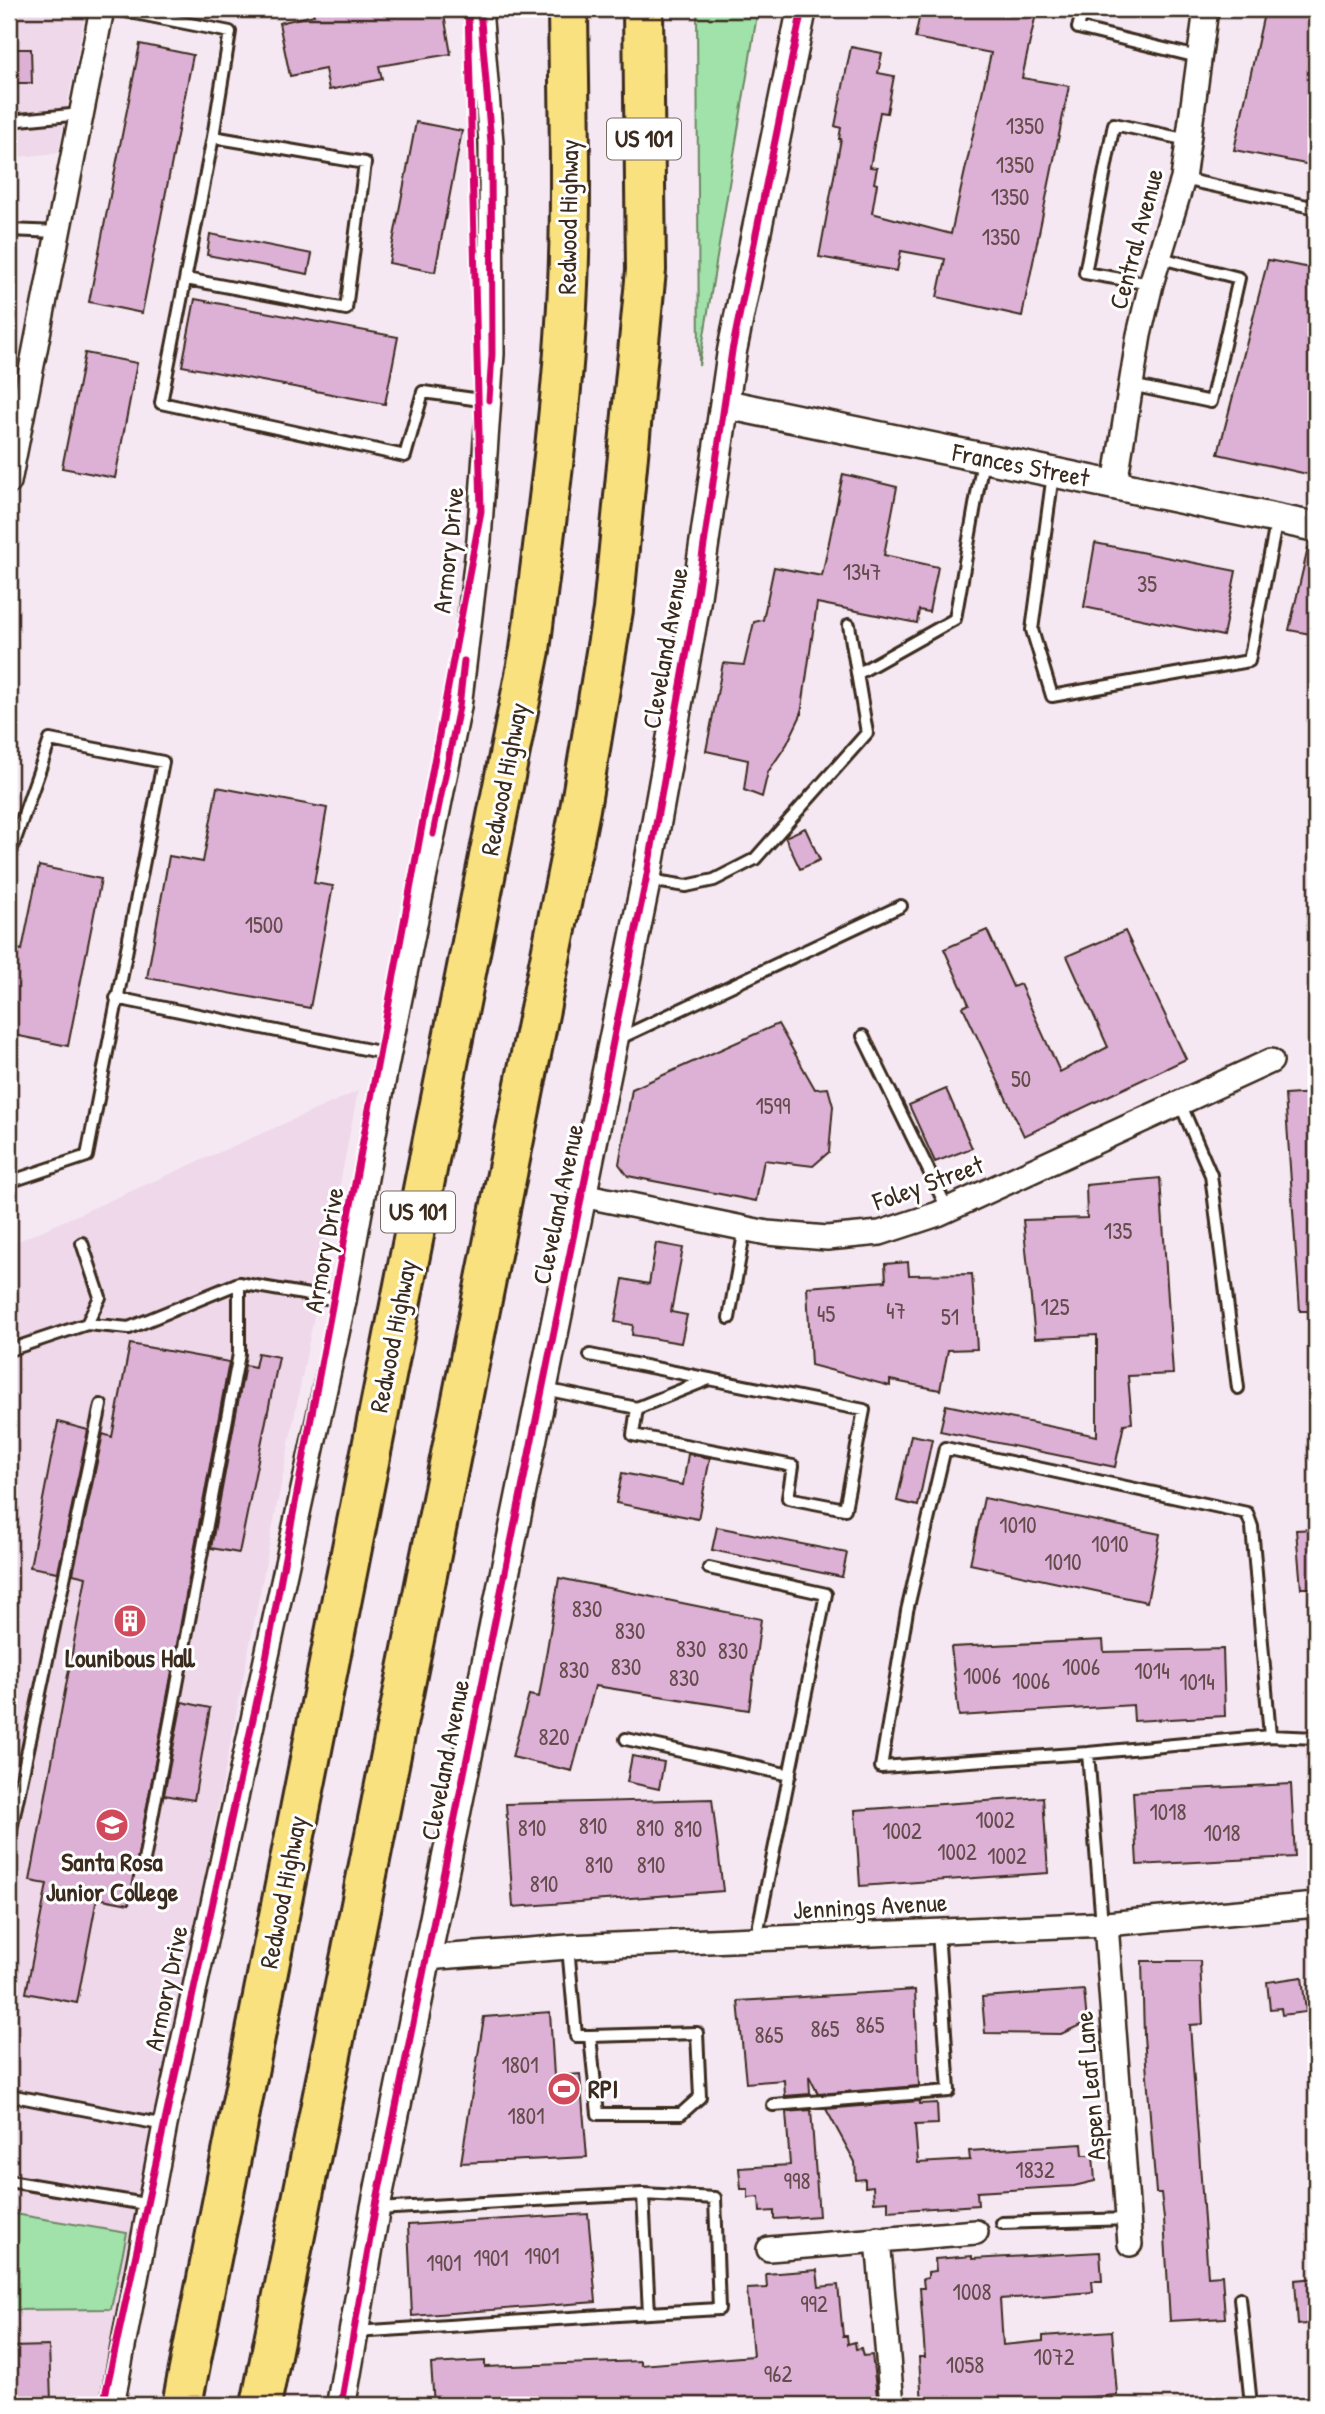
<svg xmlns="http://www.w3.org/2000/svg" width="1325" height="2414" viewBox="0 0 1325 2414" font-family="'Patrick Hand',sans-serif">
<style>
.built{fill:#eed8ea}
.green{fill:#a1e2ab;stroke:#6e8664;stroke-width:2}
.building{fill:#ddb1d6;stroke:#3b2a1e;stroke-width:2}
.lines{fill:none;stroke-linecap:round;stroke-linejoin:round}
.service-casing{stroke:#3b2a1e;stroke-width:16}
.minor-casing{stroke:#3b2a1e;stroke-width:28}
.tertiary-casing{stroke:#3b2a1e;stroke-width:33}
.motorway-casing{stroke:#3b2a1e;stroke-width:44}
.service{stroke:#fff;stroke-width:10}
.minor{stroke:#fff;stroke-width:23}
.tertiary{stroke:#fff;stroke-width:28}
.motorway{stroke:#fae180;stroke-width:38}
.cycleway-casing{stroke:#fff;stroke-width:11}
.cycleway{stroke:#d6006c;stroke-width:7}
.labels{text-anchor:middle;stroke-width:6;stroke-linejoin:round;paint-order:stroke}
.number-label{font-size:23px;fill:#644c4c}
.shield{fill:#fff;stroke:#766a62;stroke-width:2}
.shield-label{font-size:24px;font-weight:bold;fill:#3b2a1e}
.street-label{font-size:26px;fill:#3b2a1e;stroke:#fff}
.poi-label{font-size:26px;font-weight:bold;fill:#3b2a1e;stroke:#fff}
</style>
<rect width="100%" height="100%" fill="#f5e8f3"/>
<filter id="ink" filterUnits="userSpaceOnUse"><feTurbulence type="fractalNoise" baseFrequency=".0143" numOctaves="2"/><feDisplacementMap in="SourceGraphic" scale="14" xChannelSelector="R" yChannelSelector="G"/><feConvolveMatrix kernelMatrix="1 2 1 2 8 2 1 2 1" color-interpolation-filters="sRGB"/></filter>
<g filter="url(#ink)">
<path class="built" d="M9,9H86L58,153L9,158Z
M358,1091L101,2405H9V1245Z"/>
<path class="green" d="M697,9H758L699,366Z
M9,2213L127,2233L111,2309L9,2310Z"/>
<path class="building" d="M312,9H443L451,54L379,66L382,79L329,90L325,69L290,76L279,23L314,15Z
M921,9H1037L1022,78L1069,86L1022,316L937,297L945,259L901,251L897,271L819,257L841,139H839L841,128L835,126L851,47L882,53L878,73L894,76L887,113L880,112L870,167L877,168L874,183L877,184L872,213L951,234L991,53L915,38Z
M1265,9H1316V166L1234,150Z
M140,44L193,55L142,313L89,302Z
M9,49H31L32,83H9Z
M416,122L462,131L435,272L389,263Z
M210,234L312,254L308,274L207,255Z
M1268,260L1316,269V476L1218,454Z
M195,299L398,337L385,404L182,366Z
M85,353L137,363L115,478L62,468Z
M843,474L897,487L884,555L938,567L929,612L919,610L917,623L817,603L801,715L787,744L768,772L762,797L744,790L748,760L706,751L723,663L744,665L754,622L763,620L774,567L822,576Z
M1095,543L1236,571L1223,636L1084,607Z
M1308,548L1316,549V635L1289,630Z
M217,787L327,808L314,883L333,886L310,1008L147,978L169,856L203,862Z
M805,828L820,860L800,869L785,837Z
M39,866L101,879L68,1046L9,1034V1019L13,997L9,996V947L22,950Z
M987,930L1013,987L1020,984L1060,1072L1108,1047L1067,956L1125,931L1186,1059L1024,1136L963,1007L969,1004L944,949Z
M778,1024L815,1089L828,1088L833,1106L829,1152L813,1166L764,1160L756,1201L628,1176L619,1164L632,1089Z
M946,1089L972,1148L935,1162L909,1105Z
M1316,1093V1311H1300L1285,1095Z
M1160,1178L1173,1374L1128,1376L1132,1423L1124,1424L1115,1467L940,1431L946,1405L1097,1436V1335L1035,1338L1023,1220L1087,1218L1086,1185Z
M656,1243L683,1248L671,1312L687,1315L681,1343L632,1335L633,1325L615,1322L623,1279L649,1284Z
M908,1262L909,1275L972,1274L977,1349L948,1350L940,1390L890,1380V1386L811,1365L807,1287L886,1281L885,1264Z
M130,1344L229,1362L129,1904L97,1898L77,2003L26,1993L47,1884L30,1881L86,1577L73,1574L103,1434L112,1437Z
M258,1353L279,1357L239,1553L211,1548L245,1365L255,1367Z
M58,1422L88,1430L58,1572L30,1567Z
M911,1435L932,1439L918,1506L897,1501Z
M688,1454L710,1458L698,1519L616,1503L622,1473L683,1485Z
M984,1498L1160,1534L1147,1602L970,1564Z
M717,1527L847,1553L842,1577L712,1550Z
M1316,1529V1588H1301L1296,1530Z
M559,1578L761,1619L749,1710L595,1686L572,1771L512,1757L529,1695L539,1697Z
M1103,1640L1104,1652L1223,1649L1225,1716L1134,1721L1133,1705L959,1716L951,1647Z
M182,1702L210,1708L194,1800L164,1795Z
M632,1756L664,1762L659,1789L627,1782Z
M1291,1784L1295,1857L1137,1865L1133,1792Z
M1043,1797L1048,1873L860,1886L855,1810Z
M712,1799L723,1891L513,1907L506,1804Z
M1142,1961H1200L1203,2024L1190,2025L1208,2276L1222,2275L1225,2318L1170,2321L1164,2219L1161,2193H1156L1152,2142L1144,2036Z
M1302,1977L1306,2012L1282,2015L1281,2008L1270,2009L1267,1982Z
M915,1990L919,2086L818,2094L809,2076L810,2094L785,2096L784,2080L746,2083L738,2001Z
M1084,1990L1087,2022L1061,2034L985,2033L982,1997Z
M550,2012L554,2076L580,2074L587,2157L461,2163L484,2017Z
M919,2101V2104L937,2103L938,2124L915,2125L918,2163L970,2160L969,2151L1082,2144L1083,2155H1093L1095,2181L1074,2186L977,2192L978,2205L888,2211V2201L874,2202L873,2186L865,2187V2179L856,2180L855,2162L826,2109Z
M811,2110L819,2216L774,2219V2211L760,2212L759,2197L748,2198V2189H741L739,2168L790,2165L786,2112Z
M588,2214L596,2302L412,2316L408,2225Z
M1100,2252L1102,2281H1092L1093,2292L1000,2299L1003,2345L1043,2341V2336L1112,2331L1117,2395L1011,2403L1012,2405H922L919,2357H925L920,2288H924L923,2279L928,2278V2272L936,2271L935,2259L972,2256V2259Z
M817,2270L819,2287L838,2285L843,2336H847L848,2344L855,2342L856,2349L861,2348L863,2356L872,2355L877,2396L862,2399L863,2405H611V2398L542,2403V2405H434L431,2364L485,2361V2367L641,2361V2365L753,2356L747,2289L767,2288L766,2274Z
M1316,2278V2323L1298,2325L1295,2280Z
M49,2346L51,2401L9,2402V2347Z"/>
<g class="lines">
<defs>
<path id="service" d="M115,9L230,32L213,137
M1083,9L1078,28L1198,57
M895,11L896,9
M9,121L81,114
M1183,179L1316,208
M9,230L58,232
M186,279L346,309L365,163L213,137L161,403L405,456L423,392L488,401
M1151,284L1085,273L1114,124L1188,140
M1131,385L1211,402L1239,278L1161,258
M1053,474L1032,630L1052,696L1249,661L1277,519
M857,674L955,619L983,460
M9,857L50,740L163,762L87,1156L9,1182
M649,880L686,886L714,880L755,859L867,733L849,625
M116,998L389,1054
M863,1036L948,1210
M618,1039L901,906
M1180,1103L1211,1175L1238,1388
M82,1243L100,1297L87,1324
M729,1318L745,1228
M9,1350L87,1324L129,1328L239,1283L344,1301
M590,1355L864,1410L845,1509L788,1498L793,1466L633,1435L637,1408
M544,1389L637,1408L709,1379
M709,1568L826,1594L756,1939
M1270,1736L1252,1527L1247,1513L945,1448L907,1611L881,1767L1088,1753L1270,1736L1316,1738
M626,1739L790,1775
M1088,1753L1102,1924
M9,1839L101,1405
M143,1866L239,1354V1283
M1313,1905L1316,1934
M568,1947L576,2036H590L697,2033L700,2097L681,2114H598L590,2036
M9,2095L165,2125
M773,2105L949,2091L938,1931
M9,2181L151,2205
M643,2194L715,2198L719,2309L649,2313
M1002,2223L1129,2219
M1240,2298L1251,2405
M355,2332L649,2313L643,2194L377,2209"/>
<path id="minor" d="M9,482L102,9
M1115,484L1139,335L1151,284L1183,179L1206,9
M582,1195L767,1233L827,1238L880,1233L938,1214L1271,1061
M1106,1924L1130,2244
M426,1958L568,1947L1106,1924L1316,1905
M878,2239L892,2405
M769,2249L976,2232
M112,2405L165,2125L344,1301L385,1072L459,707L479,540L492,354L491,143L480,9"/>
<path id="tertiary" d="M725,404L1316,527
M341,2405L375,2210L646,880L695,607L732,351L802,9"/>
<path id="motorway" d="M182,2405L530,650C545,528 563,407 568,285C572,193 569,101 568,9
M261,2405L580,809L613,610L646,270L643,9"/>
</defs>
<use href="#service" class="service-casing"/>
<use href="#minor" class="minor-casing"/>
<use href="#tertiary" class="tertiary-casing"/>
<use href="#motorway" class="motorway-casing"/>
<use href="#service" class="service"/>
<use href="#minor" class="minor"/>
<use href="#tertiary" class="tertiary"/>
<use href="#motorway" class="motorway"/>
<defs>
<path id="cycleway" d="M480,9L491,143L492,354L489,400
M433,834L459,707L464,661
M103,2405L265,1664L481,511L468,9
M341,2405L375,2210L646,880L695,607L732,351L802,9"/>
</defs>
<use href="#cycleway" class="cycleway-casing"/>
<use href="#cycleway" class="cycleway"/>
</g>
</g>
<defs>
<symbol id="building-disc" viewBox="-11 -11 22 22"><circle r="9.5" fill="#d1495b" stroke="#fff"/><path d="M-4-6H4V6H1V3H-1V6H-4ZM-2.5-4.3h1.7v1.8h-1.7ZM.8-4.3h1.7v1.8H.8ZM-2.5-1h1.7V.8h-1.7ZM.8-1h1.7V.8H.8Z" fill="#fff"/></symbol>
<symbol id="university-disc" viewBox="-11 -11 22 22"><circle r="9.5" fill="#d1495b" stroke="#fff"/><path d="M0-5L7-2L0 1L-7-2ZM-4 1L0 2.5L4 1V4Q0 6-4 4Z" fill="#fff"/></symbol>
<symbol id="stadium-disc" viewBox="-11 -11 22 22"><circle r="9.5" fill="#d1495b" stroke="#fff"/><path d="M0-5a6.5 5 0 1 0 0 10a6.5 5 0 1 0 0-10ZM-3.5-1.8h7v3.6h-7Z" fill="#fff"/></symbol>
</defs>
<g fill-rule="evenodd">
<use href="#building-disc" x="111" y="1602" width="38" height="38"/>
<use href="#university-disc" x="93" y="1806" width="38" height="38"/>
<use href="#stadium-disc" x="545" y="2070" width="38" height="38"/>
</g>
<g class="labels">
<g class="number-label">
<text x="1025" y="134">1350</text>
<text x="1015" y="173">1350</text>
<text x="1010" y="205">1350</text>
<text x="1001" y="245">1350</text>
<text x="862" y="580">1347</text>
<text x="1147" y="592">35</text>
<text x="264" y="933">1500</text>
<text x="1021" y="1087">50</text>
<text x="773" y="1114">1599</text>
<text x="1118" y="1239">135</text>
<text x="1055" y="1315">125</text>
<text x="896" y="1319">47</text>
<text x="826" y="1322">45</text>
<text x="950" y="1325">51</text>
<text x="1018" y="1533">1010</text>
<text x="1110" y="1552">1010</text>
<text x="1063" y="1570">1010</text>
<text x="587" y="1617">830</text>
<text x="630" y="1639">830</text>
<text x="691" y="1657">830</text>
<text x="733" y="1659">830</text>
<text x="626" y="1675">830</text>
<text x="1081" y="1675">1006</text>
<text x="574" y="1678">830</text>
<text x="1152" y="1679">1014</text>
<text x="982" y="1684">1006</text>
<text x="684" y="1686">830</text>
<text x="1031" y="1689">1006</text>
<text x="1197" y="1690">1014</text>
<text x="554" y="1745">820</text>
<text x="1168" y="1820">1018</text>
<text x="995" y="1828">1002</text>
<text x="593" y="1834">810</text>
<text x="532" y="1836">810</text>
<text x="650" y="1836">810</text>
<text x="688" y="1837">810</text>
<text x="902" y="1839">1002</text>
<text x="1222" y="1841">1018</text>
<text x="957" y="1860">1002</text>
<text x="1007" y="1864">1002</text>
<text x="599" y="1873">810</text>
<text x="651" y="1873">810</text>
<text x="544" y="1892">810</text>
<text x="870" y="2033">865</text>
<text x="825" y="2037">865</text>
<text x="769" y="2043">865</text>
<text x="520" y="2073">1801</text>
<text x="526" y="2124">1801</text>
<text x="1035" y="2178">1832</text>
<text x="797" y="2189">998</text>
<text x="542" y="2264">1901</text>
<text x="491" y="2266">1901</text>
<text x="444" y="2271">1901</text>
<text x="972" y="2300">1008</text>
<text x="814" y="2312">992</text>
<text x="1054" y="2365">1072</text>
<text x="965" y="2373">1058</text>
<text x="778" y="2382">962</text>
</g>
<g class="shield">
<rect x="607" y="118.5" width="74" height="41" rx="5"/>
<rect x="381" y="1191.5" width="74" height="41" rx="5"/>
</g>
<g class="shield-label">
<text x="644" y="147">US 101</text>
<text x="418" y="1220">US 101</text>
</g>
<g class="street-label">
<text transform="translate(568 217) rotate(-89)" y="9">Redwood Highway</text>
<text transform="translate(1136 239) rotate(-75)" y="9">Central Avenue</text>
<text transform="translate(1021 465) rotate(11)" y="9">Frances Street</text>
<text transform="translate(448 550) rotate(-84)" y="9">Armory Drive</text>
<text transform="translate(665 648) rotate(-80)" y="9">Cleveland Avenue</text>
<text transform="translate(504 779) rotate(-79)" y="9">Redwood Highway</text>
<text transform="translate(928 1183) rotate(-20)" y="9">Foley Street</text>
<text transform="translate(558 1204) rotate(-78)" y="9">Cleveland Avenue</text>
<text transform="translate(324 1250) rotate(-80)" y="9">Armory Drive</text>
<text transform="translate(393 1336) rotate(-79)" y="9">Redwood Highway</text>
<text transform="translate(445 1760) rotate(-79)" y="9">Cleveland Avenue</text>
<text transform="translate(283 1892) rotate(-79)" y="9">Redwood Highway</text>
<text transform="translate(870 1906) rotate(-3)" y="9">Jennings Avenue</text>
<text transform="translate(166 1988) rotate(-78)" y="9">Armory Drive</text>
<text transform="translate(1090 2086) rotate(-95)" y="9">Aspen Leaf Lane</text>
</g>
<g class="poi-label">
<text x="130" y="1667">Lounibous Hall</text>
<text x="112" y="1871">Santa Rosa<tspan x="112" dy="30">Junior College</tspan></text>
<text x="588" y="2098" text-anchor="start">RPI</text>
</g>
</g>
<rect width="1325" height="2414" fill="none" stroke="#fff" stroke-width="35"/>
<rect x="18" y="18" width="1290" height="2379" fill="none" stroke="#3b2a1e" stroke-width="2.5" filter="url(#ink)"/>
</svg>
